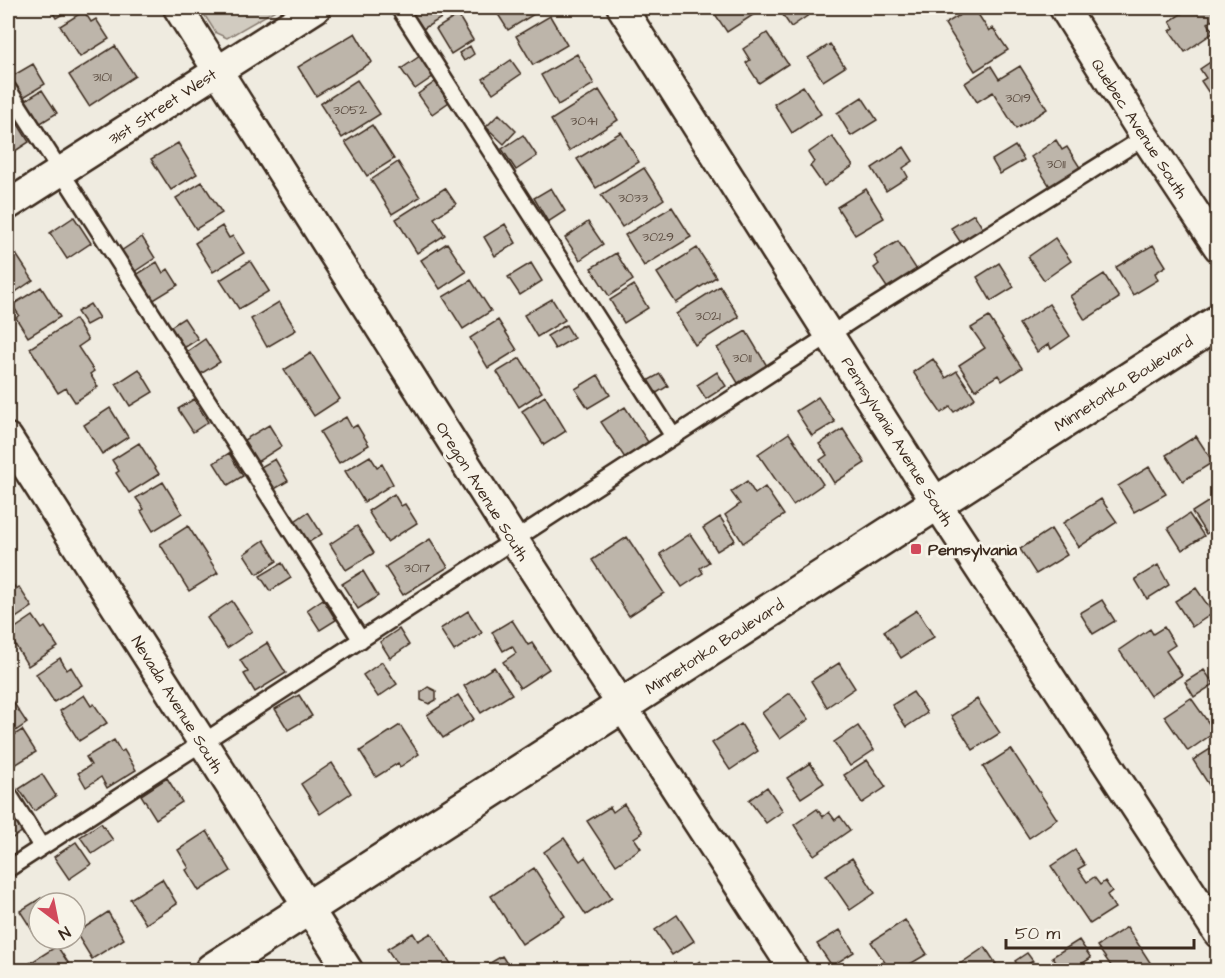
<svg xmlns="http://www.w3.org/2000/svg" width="1225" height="978" viewBox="0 0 1225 978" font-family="'Architects Daughter',sans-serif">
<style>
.green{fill:#d1cbc0;stroke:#867a6f;stroke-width:1.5}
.building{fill:#bdb5aa;stroke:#3b2a1e;stroke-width:1.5}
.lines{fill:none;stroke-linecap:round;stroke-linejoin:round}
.service-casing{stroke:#3b2a1e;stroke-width:20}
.minor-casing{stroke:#3b2a1e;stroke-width:33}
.secondary-casing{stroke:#3b2a1e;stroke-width:38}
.service{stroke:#f7f3e8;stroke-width:15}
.minor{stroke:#f7f3e8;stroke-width:28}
.secondary{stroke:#f7f3e8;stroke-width:33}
.poi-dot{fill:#d1495b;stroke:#f7f3e8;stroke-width:2}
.labels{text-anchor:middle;stroke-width:6;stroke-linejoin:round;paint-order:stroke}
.number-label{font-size:14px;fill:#5c4d41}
.street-label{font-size:16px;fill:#3b2a1e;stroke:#f7f3e8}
.poi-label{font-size:16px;font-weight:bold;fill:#3b2a1e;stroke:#f7f3e8;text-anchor:start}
</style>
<rect width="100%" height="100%" fill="#efebe0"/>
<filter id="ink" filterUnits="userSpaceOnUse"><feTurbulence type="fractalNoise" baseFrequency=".0167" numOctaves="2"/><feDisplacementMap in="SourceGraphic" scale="12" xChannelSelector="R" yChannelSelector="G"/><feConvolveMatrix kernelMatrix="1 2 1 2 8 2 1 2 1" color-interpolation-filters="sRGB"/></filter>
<g filter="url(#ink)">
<path class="green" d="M200,8H279L227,38L216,33Z"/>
<path class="building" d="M50,8H73L56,18Z
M412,8H451L453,11L423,29L410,9Z
M494,8H544L508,30Z
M711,8H752L756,13L727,32Z
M778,8H810L813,12L791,27Z
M971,8H974L989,31L993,28L1008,50L975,71L945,24Z
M1190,8H1213L1218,17L1208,23L1214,32L1185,52L1170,31L1174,28L1170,21Z
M84,11L91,22L96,19L109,39L80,57L60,26Z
M458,15L473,40L451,54L436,29Z
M550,16L567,45L533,65L516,36Z
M8,20L14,30L8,35Z
M355,33L372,62L316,96L298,67Z
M767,33L788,64L759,83L746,63L750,60L743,49Z
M830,44L845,67L823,81L808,58Z
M115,46L135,76L89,106L69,75Z
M470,46L474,54L464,61L459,53Z
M577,54L594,84L558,105L541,75Z
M420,56L434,76L415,89L401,69Z
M1218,57V101L1215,102L1201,81L1206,78L1200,69Z
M511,60L521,74L493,93L483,79Z
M33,64L45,84L22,98L9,78Z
M991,66L999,79L1020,66L1047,109L1016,129L993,92L977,102L965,83Z
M357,80L380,114L342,138L320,104Z
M435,82L449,102L432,114L418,94Z
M803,86L821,114L792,133L774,104Z
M42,90L57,113L39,124L24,101Z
M599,90L618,120L569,151L551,120Z
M862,97L877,120L851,136L837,113Z
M499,114L516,131L504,144L486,127Z
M16,121L29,142L9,155L8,152V126Z
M372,125L394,159L367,176L345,142Z
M621,132L639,162L596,188L577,159Z
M523,135L537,156L516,170L502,149Z
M832,136L853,166L824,186L810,166L814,162L808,153Z
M1056,140L1062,150L1067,147L1081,169L1051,188L1031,157Z
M178,143L197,174L171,190L151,159Z
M1015,146L1024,160L1000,174L992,160Z
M904,147L913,161L903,168L908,177L886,191L872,168Z
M398,162L420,197L392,214L371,180Z
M644,168L664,199L622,227L601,195Z
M202,182L222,213L196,229L176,198Z
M445,188L456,204L434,218L445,235L417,253L396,219Z
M551,188L565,211L548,222L534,198Z
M866,189L884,218L855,235L837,207Z
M672,207L691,237L644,266L625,235Z
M974,214L985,232L963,246L951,228Z
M74,217L91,243L67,259L50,233Z
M588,222L603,244L580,260L565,238Z
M505,224L516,243L495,256L484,237Z
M222,226L229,238L233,236L244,253L213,272L195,243Z
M142,237L155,258L134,272L121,251Z
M1055,238L1071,261L1044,280L1028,257Z
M898,241L917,270L888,289L874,268L879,264L874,256Z
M447,243L466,272L440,289L421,260Z
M1153,245L1166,266L1155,273L1158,280L1133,295L1116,267Z
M697,248L716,277L676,303L657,273Z
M14,251L33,280L8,297V255Z
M616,253L633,280L609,296L591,268Z
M250,261L269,291L239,309L220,280Z
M157,262L163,273L168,269L178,285L152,301L136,275Z
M531,263L542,281L520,295L508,277Z
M999,263L1014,287L991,301L977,277Z
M1104,274L1119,298L1085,320L1070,296Z
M471,280L491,311L463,329L443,297Z
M634,285L648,308L624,323L610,300Z
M720,286L739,317L695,345L676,314Z
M41,287L60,317L28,337L16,318L19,315L12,305Z
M552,299L565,320L537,337L524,315Z
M279,302L296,330L267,347L251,319Z
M90,304L99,318L86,325L77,312Z
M1049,304L1070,336L1051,349L1049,344L1037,352L1019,324Z
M989,317L1022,368L1002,381L998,375L975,390L959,365L985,348L971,328Z
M184,318L198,339L184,348L170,327Z
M75,319L88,340L78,347L94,371L90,374L98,387L75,402L66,388L58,393L30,348Z
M498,320L517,350L488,368L470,338Z
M566,325L574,338L555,349L547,336Z
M746,331L767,366L738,383L717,348Z
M205,339L220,362L199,375L185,353Z
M311,353L340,399L314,416L284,370Z
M520,358L542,392L519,407L497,372Z
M933,359L946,378L957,371L975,398L954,412L950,407L941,413L913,372Z
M139,369L153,392L130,406L116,384Z
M717,372L726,386L706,399L697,385Z
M660,374L668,386L655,394L647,381Z
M598,375L610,395L588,408L575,389Z
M545,396L566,431L544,445L522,411Z
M818,397L835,422L812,436L796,411Z
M194,399L208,422L193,432L178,409Z
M625,407L648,442L625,458L601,422Z
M110,408L128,437L102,454L84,425Z
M346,417L352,428L357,425L369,445L339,463L320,432Z
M269,425L282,446L257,462L244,440Z
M843,429L865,463L834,483L820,460L827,455L819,444Z
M789,433L823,484L793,505L758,454Z
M1196,436L1213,462L1183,481L1166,455Z
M139,443L159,474L129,493L116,473L119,471L112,460Z
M229,453L243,476L228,485L214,463Z
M370,456L377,467L382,464L393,484L364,502L345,471Z
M275,459L288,481L273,490L259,468Z
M1149,467L1166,494L1134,512L1118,486Z
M747,481L755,494L765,487L784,515L743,543L725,515L740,504L731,492Z
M163,482L182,513L153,531L141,511L144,509L136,498Z
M394,494L401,506L405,504L417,523L387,542L368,511Z
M1214,498L1218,503V526L1206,534L1192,512Z
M1101,499L1117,522L1079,547L1063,523Z
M308,512L322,534L306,544L292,523Z
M1189,514L1204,536L1182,550L1168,528Z
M720,517L735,540L717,551L703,528Z
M188,526L218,573L189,591L160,544Z
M357,526L374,553L346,570L330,544Z
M1051,529L1067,555L1036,574L1020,549Z
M690,534L709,562L700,568L703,573L682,587L660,554Z
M627,537L664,593L629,616L592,560Z
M430,539L448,567L403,595L385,567Z
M264,540L277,561L257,574L244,554Z
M282,563L291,578L270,591L260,576Z
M1158,565L1169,585L1147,599L1135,579Z
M363,571L378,596L358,609L342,584Z
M10,580L16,589L19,587L32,607L8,623V582Z
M1196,588L1213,613L1192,627L1175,601Z
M323,599L336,620L320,630L307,610Z
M1102,600L1115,621L1093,634L1080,613Z
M232,601L252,631L227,648L207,618Z
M917,610L934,637L901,658L884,631Z
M468,611L482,633L454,651L440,629Z
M33,616L42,629L45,627L58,647L28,666L8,633Z
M512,620L528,645L532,643L549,669L520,688L503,662L516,653L512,646L503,651L492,632Z
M1164,627L1175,645L1166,651L1182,675L1150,696L1119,650L1150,629L1153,634Z
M399,629L409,645L390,658L380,642Z
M267,643L286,673L255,692L244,674L248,672L240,660Z
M60,658L67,670L71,667L82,685L54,702L36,674Z
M382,662L397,684L378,697L363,675Z
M839,663L855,688L827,707L811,681Z
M494,667L512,694L481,713L464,686Z
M1204,670L1214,684L1194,697L1185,682Z
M428,687L436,691V700L429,704L421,700V692Z
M913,692L927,713L906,727L892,705Z
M790,693L809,719L780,739L762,713Z
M84,695L91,706L94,704L107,723L79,741L60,711Z
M299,695L312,716L288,730L275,709Z
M458,695L474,719L443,738L427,715Z
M1191,698L1215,732L1188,751L1164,716Z
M11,699L27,723L8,736V701Z
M977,699L1000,733L973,750L951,716Z
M741,724L758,751L730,770L712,743Z
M400,725L419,754L400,767L398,763L376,777L360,751Z
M858,726L874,750L850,766L834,742Z
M22,730L36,752L15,765L8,754V739Z
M114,740L121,752L124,750L136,770L107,788L101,777L86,787L78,773L91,765L86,757Z
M1218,744V799L1193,760Z
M1011,749L1057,819L1029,838L983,767Z
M867,760L886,787L862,803L844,775Z
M332,763L351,793L320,814L301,784Z
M810,763L824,783L801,798L787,778Z
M42,774L56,796L34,811L19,789Z
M167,778L182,802L156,819L141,795Z
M767,787L783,811L766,823L749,800Z
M624,804L643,832L634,838L641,848L616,865L587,821L610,807L613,812Z
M8,807L23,831L8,841Z
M817,809L823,817L829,812L835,820L840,816L850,830L814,855L794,825Z
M101,823L113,840L92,854L80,837Z
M207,831L231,871L199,891L186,870L189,868L178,850Z
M564,838L580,861L585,857L612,898L586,915L544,852Z
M76,842L91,864L69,879L54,857Z
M1075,850L1085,865L1078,869L1087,882L1094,877L1100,885L1105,881L1112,891L1107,895L1115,908L1090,924L1051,866Z
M852,858L875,893L850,910L826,875Z
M534,868L565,916L522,944L491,896Z
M162,879L177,904L146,924L130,899Z
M41,898L44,903H39V929L34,933L20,911Z
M108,912L124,939L92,959L76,933Z
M677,915L694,941L672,955L655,930Z
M905,920L927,954L900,970H890L871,942Z
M1127,927L1155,970H1114L1097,946Z
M840,930L854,952L832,966L817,944Z
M413,933L418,941L431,933L455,970H401L387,949Z
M1079,940L1091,958L1072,970H1062L1052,957Z
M57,946L73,970H31L27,965Z
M985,947L1000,970H960L957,966Z
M1027,953L1033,961L1020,969L1015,961Z
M502,956L511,970H478Z
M700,961L706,970H690L689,968Z"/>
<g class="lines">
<defs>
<path id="service" d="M399,8L673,436
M8,89L361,640
M8,793L41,846
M8,869L854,319L1145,137"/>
<path id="minor" d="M178,8L514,540L794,970
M622,8L918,475L1218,933
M1064,8L1145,137L1218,247
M8,205L316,8
M8,438L348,970"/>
<path id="secondary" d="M212,970L1218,322"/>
</defs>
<use href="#service" class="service-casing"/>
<use href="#minor" class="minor-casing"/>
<use href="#secondary" class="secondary-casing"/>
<use href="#service" class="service"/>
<use href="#minor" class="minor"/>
<use href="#secondary" class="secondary"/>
</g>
</g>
<rect class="poi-dot" x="910" y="543" width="12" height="12" rx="3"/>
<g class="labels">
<g class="number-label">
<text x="102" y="81">3101</text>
<text x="1018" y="102">3019</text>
<text x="350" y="114">3052</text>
<text x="584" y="125">3041</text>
<text x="1056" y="168">3011</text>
<text x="633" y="202">3033</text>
<text x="658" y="241">3029</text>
<text x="708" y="320">3021</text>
<text x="742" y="362">3011</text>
<text x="417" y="572">3017</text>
</g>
<g class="street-label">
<text transform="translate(162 106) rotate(-33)" y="6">31st Street West</text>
<text transform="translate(1140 128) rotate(57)" y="6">Quebec Avenue South</text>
<text transform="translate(1123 383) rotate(-33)" y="6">Minnetonka Boulevard</text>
<text transform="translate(898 441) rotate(58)" y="6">Pennsylvania Avenue South</text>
<text transform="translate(483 491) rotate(58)" y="6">Oregon Avenue South</text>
<text transform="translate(714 646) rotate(-33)" y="6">Minnetonka Boulevard</text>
<text transform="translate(178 704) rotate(58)" y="6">Nevada Avenue South</text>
</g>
<g class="poi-label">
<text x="928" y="555">Pennsylvania</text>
</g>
</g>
<rect width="1225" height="978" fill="none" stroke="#f7f3e8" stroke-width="30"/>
<rect x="15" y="15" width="1195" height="948" fill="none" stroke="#3b2a1e" stroke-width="2" filter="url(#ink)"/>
<g transform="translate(57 921) rotate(148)"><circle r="28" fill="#f7f3e8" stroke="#aca397" stroke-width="1.5"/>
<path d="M0-4.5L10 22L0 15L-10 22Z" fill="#d1495b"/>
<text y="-9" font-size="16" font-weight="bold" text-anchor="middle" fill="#3b2a1e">N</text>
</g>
<path d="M1006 939v9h188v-9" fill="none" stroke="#3b2a1e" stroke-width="3"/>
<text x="1015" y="939" font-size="18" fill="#3b2a1e" stroke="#f7f3e8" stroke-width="4.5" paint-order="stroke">50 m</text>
</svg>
